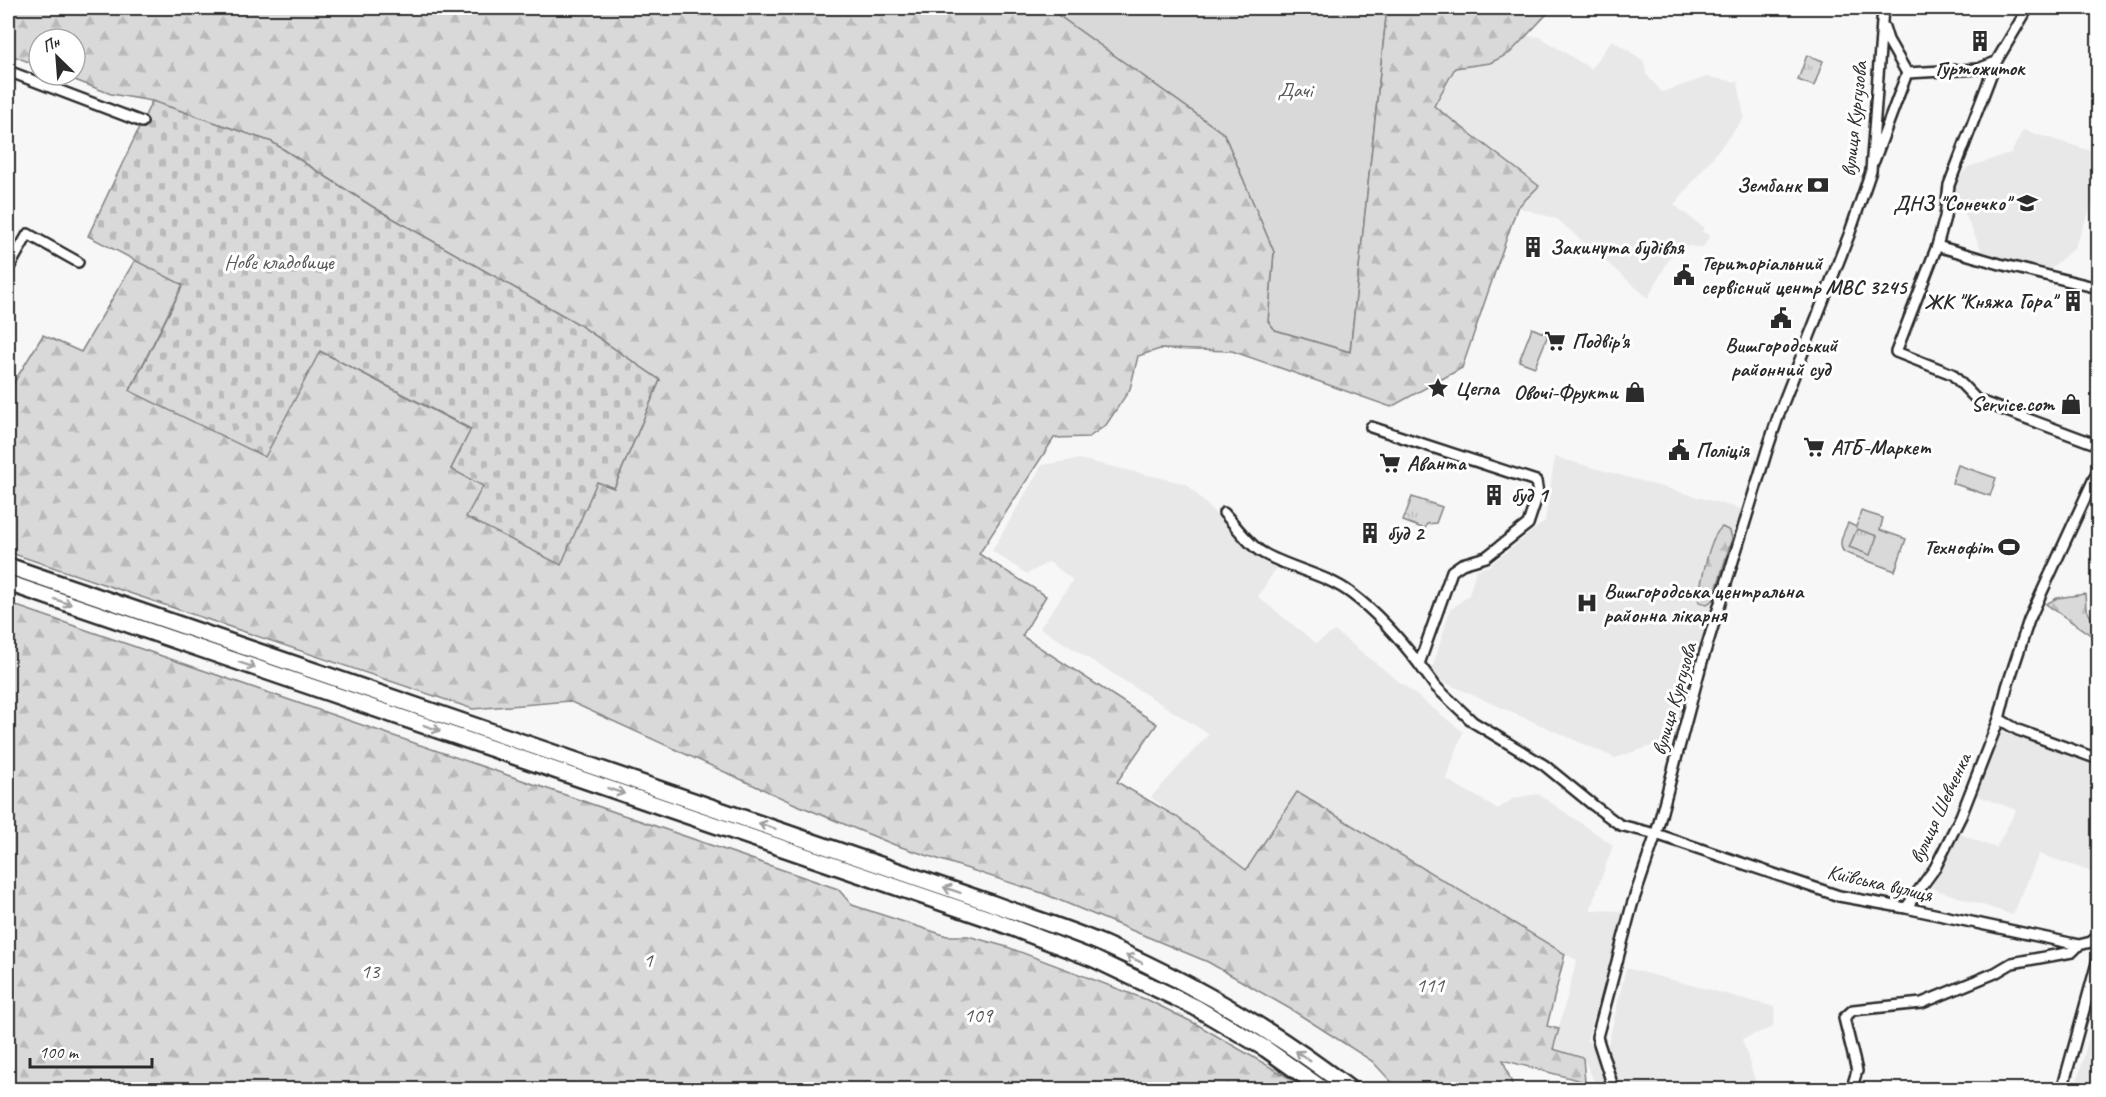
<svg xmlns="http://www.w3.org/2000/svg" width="2106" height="1097" viewBox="0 0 2106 1097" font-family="Caveat,sans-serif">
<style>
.built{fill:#e8e8e8}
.green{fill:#d9d9d9;stroke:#828282;stroke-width:1.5}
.forest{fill:url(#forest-firs);stroke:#828282;stroke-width:1.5}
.cemetery{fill:url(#cemetery-stones);stroke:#828282;stroke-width:1.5}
.park{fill:url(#park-tufts);stroke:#828282;stroke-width:1.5}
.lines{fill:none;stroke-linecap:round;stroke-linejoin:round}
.minor-casing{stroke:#2b2b2b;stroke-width:14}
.primary-casing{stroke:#2b2b2b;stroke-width:20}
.minor{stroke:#fff;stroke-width:9}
.primary{stroke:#fff;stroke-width:15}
.oneway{stroke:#a0a0a0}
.labels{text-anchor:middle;stroke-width:6;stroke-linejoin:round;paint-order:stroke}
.poi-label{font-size:21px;font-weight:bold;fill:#2b2b2b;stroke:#fff;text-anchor:start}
.park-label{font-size:21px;fill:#565656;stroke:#fff}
.street-label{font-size:21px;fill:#2b2b2b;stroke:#fff}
</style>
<defs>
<pattern id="forest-firs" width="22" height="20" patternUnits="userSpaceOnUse" patternTransform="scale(1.5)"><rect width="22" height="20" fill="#d9d9d9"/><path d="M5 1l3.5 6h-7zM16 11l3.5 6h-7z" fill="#bababa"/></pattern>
<pattern id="cemetery-stones" width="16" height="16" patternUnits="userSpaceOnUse" patternTransform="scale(1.5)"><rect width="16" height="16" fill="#d9d9d9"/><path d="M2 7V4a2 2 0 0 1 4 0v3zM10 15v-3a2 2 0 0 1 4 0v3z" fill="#bababa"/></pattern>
<pattern id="park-tufts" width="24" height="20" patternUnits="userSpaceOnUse" patternTransform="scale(1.5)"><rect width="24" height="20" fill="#d9d9d9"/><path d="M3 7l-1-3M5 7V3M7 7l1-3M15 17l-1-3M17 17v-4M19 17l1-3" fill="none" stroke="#bababa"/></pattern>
</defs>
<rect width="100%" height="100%" fill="#f7f7f7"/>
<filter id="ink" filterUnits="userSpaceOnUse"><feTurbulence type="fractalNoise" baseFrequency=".0167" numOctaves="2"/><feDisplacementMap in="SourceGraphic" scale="12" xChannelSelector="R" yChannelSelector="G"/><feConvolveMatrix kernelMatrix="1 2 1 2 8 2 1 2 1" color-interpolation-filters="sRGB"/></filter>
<g filter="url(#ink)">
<path class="built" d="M1526,36L1540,37L1591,69L1612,40L1644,61L1646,74L1662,92L1707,77L1738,82L1744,118L1674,205L1704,228L1702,232L1710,235L1703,248L1677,244L1648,298L1557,219L1517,207L1434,106L1455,68L1490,63L1510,53Z
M2023,130L2098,153V190L2088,215L2074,248L2049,270L1983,254L1953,187L1968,167L2011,153Z
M1555,457L1741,509L1675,738L1615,758L1430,676L1450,610L1469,595L1476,570L1489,566L1545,521Z
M1079,459L1187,484L1253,554L1276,568L1258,597L1316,643L1335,631L1463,732L1446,779L1498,809L1514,798L1538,794L1613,845L1590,910L1624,911L1587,1041L1595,1044L1594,1053L1612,1089H1598L1583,1058L1553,1049L1577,960L1556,950L1297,792L1246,871L1151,797L1209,734L1040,628L1073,580L1049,562L1027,574L992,551L1042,465Z
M2000,730L2098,764V874L2039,854L2013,915L1931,888L1960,834L1996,848L2016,810L1973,794Z
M1626,968L1775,1007L1773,1027L1742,1039L1758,1089H1622L1612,1070L1606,1053Z
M2098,1004V1089H2075Z"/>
<path class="green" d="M1048,8H1387L1350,352L1275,330L1268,321L1274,252L1224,134Z
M1532,328L1548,335L1535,367L1519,361Z
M1958,465L1996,478L1990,496L1952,483Z
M1861,511L1883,518L1880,530L1906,539L1895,571L1844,552C1837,544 1844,532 1848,523L1856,527Z"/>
<path class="forest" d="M8,8H1048L1224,134L1274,252L1268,321L1275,330L1350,352L1387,8H1536L1547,14L1510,53L1490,63L1455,68L1434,106L1539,186L1517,208L1462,368L1391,407L1232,351L1160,349L1138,356L1130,389L1106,425L1089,437L1054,438L979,554L1046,596L1022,636L1157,724L1117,782L1177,817L1246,870L1297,792L1565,954L1547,1026L1559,1029L1553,1049L1583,1058L1585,1082L1503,1060L1514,1089H1398L1372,1061L1292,1010L1208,962L1042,893L895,845L795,804L569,701L473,709L8,552V392L43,335L81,352L135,260L183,284L130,390L320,351L471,430L451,469L597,482L614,488L660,380L578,324L373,207L272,142L152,101L111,94L62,75H75V39H39V66L8,54Z
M1722,527L1730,531L1732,538L1713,600L1707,604L1699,602L1698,596C1703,579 1708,538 1722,527Z
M2085,594L2086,608L2098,631V640L2046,604L2057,598Z
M8,603L838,889L852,905L947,936H968L1007,947L1150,1001L1196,1024L1308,1089H8Z"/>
<path class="cemetery" d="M152,101L272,142L373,207L578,324L660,380L614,488L597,482L561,565L466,517L483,486L451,469L471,429L320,351L265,457L130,391L183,285L88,236Z"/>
<path class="park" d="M1807,55L1823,61L1814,86L1798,80Z
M1412,497L1442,507L1436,523L1427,524L1425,529L1403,521Z
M1857,529L1877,536L1870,555L1849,547Z"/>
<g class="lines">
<defs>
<path id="minor" d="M1884,27L1888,40L1907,73
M1996,62L1949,185L1945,217L1937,246L1896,352L1952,374L1977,400L2098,445
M8,71L142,122
M1907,73L1978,69L1996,62L2028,8
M1874,161L1907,73
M1937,246L2000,264L2098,288
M8,269L28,234L78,262
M1371,427L1536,481L1538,494L1528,524L1486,557L1462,564L1452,571L1419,664L1436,687L1473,722L1544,765L1593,805L1620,825L1656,834L1839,896L1906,908L2079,945L2091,942L2098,936
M2098,470L2029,620L2007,687L1999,719L2018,730L2098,759
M1224,513C1235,525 1250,546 1263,553C1291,569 1326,574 1352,594C1377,613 1400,639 1419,664
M1906,908L1935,868L1961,816L1999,719
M1614,1090L1597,1037L1632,905L1656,834L1701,665L1768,447L1780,411L1849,235L1871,171L1883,8
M1851,1090L1857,1071L1844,1018L1853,1010L1922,1003L1995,973L2012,963L2072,952L2079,945
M2062,1090L2098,959"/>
<path id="primary" d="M8,566L991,903C1028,917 1066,928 1103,944C1190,982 1275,1031 1351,1090
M8,583L987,918L1094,959L1195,1007L1266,1049L1324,1090"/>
</defs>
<use href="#minor" class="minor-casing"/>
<use href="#primary" class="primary-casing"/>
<use href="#minor" class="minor"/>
<use href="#primary" class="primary"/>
</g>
<defs><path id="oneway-shaft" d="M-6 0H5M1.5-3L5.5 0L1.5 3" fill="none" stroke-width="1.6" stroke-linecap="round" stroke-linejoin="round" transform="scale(1.5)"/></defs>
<g class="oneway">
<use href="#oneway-shaft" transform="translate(63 602) rotate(19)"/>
<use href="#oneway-shaft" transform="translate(247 665) rotate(19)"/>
<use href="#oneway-shaft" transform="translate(432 728) rotate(19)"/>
<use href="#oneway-shaft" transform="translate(616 791) rotate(19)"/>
<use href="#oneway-shaft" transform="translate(767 826) rotate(-161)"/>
<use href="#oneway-shaft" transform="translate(952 890) rotate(-161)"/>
<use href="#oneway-shaft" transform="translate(1134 959) rotate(-154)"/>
<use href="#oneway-shaft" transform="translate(1303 1056) rotate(-145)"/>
</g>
</g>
<defs>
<symbol id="building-bare" viewBox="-9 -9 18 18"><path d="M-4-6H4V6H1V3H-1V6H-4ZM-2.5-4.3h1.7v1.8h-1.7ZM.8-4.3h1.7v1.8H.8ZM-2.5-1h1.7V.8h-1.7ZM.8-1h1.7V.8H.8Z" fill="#2b2b2b" stroke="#fff" stroke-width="2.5" paint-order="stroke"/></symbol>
<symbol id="bank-bare" viewBox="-9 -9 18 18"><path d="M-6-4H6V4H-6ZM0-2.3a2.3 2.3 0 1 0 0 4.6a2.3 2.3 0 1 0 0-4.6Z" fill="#2b2b2b" stroke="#fff" stroke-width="2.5" paint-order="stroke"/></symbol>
<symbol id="school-bare" viewBox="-9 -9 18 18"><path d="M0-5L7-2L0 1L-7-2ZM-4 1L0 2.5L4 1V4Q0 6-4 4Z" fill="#2b2b2b" stroke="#fff" stroke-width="2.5" paint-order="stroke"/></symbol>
<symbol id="civic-bare" viewBox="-9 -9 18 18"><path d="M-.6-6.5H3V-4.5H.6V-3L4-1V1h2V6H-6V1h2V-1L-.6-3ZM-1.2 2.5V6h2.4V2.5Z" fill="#2b2b2b" stroke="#fff" stroke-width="2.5" paint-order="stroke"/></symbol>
<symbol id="supermarket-bare" viewBox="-9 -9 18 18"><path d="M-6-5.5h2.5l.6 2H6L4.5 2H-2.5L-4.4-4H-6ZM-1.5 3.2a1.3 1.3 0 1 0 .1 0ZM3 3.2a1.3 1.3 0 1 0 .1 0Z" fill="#2b2b2b" stroke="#fff" stroke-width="2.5" paint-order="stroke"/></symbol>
<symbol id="sight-bare" viewBox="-9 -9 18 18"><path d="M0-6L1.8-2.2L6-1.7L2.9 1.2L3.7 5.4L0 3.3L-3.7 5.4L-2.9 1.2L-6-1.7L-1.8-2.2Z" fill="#2b2b2b" stroke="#fff" stroke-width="2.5" paint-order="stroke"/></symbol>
<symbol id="shop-bare" viewBox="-9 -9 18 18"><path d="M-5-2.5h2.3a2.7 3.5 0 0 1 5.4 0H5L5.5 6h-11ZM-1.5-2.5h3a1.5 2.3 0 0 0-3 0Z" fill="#2b2b2b" stroke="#fff" stroke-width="2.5" paint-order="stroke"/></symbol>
<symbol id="stadium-bare" viewBox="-9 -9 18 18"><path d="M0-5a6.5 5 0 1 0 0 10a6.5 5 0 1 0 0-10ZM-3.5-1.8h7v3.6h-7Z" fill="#2b2b2b" stroke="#fff" stroke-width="2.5" paint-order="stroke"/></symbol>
<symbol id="hospital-bare" viewBox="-9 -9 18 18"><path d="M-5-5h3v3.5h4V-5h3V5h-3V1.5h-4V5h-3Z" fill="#2b2b2b" stroke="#fff" stroke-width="2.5" paint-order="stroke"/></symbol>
</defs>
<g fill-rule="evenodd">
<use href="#building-bare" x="1965" y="26" width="30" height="30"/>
<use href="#bank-bare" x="1803" y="170" width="30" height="30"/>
<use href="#school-bare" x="2012" y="188" width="30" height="30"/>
<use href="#building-bare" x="1518" y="232" width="30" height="30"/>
<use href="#civic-bare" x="1669" y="260" width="30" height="30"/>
<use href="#building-bare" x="2058" y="286" width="30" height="30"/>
<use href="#civic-bare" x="1766" y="303" width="30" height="30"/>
<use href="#supermarket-bare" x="1540" y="326" width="30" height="30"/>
<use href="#sight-bare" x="1423" y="373" width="30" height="30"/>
<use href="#shop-bare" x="1620" y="377" width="30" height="30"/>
<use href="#shop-bare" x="2056" y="389" width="30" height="30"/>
<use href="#supermarket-bare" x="1799" y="432" width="30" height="30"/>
<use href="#civic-bare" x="1664" y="435" width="30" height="30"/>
<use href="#supermarket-bare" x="1375" y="448" width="30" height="30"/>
<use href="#building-bare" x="1479" y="480" width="30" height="30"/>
<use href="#building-bare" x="1355" y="518" width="30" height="30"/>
<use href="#stadium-bare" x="1994" y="532" width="30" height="30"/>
<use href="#hospital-bare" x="1572" y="588" width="30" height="30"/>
</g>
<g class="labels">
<g class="poi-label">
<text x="1980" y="75" text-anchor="middle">Гуртожиток</text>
<text x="1801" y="192" text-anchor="end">Зембанк</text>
<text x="2010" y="210" text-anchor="end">ДНЗ "Сонечко"</text>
<text x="1550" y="254">Закинута будівля</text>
<text x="1701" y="270">Територіальний<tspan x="1701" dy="24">сервісний центр МВС 3245</tspan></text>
<text x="2056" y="308" text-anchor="end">ЖК "Княжа Гора"</text>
<text x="1572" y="348">Подвір'я</text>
<text x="1781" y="352" text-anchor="middle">Вишгородський<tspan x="1781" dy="24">районний суд</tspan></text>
<text x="1455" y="395">Цегла</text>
<text x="1618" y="399" text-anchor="end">Овочі-Фрукти</text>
<text x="2054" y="411" text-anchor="end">Service.com</text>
<text x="1831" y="454">АТБ-Маркет</text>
<text x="1696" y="457">Поліція</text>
<text x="1407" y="470">Аванта</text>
<text x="1511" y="502">буд 1</text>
<text x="1387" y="540">буд 2</text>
<text x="1992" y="554" text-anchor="end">Технофіт</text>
<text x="1604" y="598">Вишгородська центральна<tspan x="1604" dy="24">районна лікарня</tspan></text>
</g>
<g class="park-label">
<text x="1295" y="97">Дачі</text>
<text x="279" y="269">Нове кладовище</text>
<text x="648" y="967">1</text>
<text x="370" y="978">13</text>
<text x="1430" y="992">111</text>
<text x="978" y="1022">109</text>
</g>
<g class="street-label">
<text transform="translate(1854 119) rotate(-84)" y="7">вулиця Кургузова</text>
<text transform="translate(1674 699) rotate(-74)" y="7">вулиця Кургузова</text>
<text transform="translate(1940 808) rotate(-65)" y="7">вулиця Шевченка</text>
<text transform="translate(1880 883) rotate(13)" y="7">Київська вулиця</text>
</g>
</g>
<rect width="2106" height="1097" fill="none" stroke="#fff" stroke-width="30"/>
<rect x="15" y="15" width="2076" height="1067" fill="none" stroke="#2b2b2b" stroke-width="2" filter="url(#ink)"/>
<g transform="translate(57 57) rotate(335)"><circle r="28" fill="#ffffff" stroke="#aaaaaa" stroke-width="1.5"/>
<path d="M0-4.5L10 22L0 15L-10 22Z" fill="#2b2b2b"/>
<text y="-9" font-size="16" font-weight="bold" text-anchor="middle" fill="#2b2b2b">Пн</text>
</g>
<path d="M30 1058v9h122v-9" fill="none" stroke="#2b2b2b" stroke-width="3"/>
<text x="39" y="1058" font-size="18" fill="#2b2b2b" stroke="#ffffff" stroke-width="4.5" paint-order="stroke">100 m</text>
</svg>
